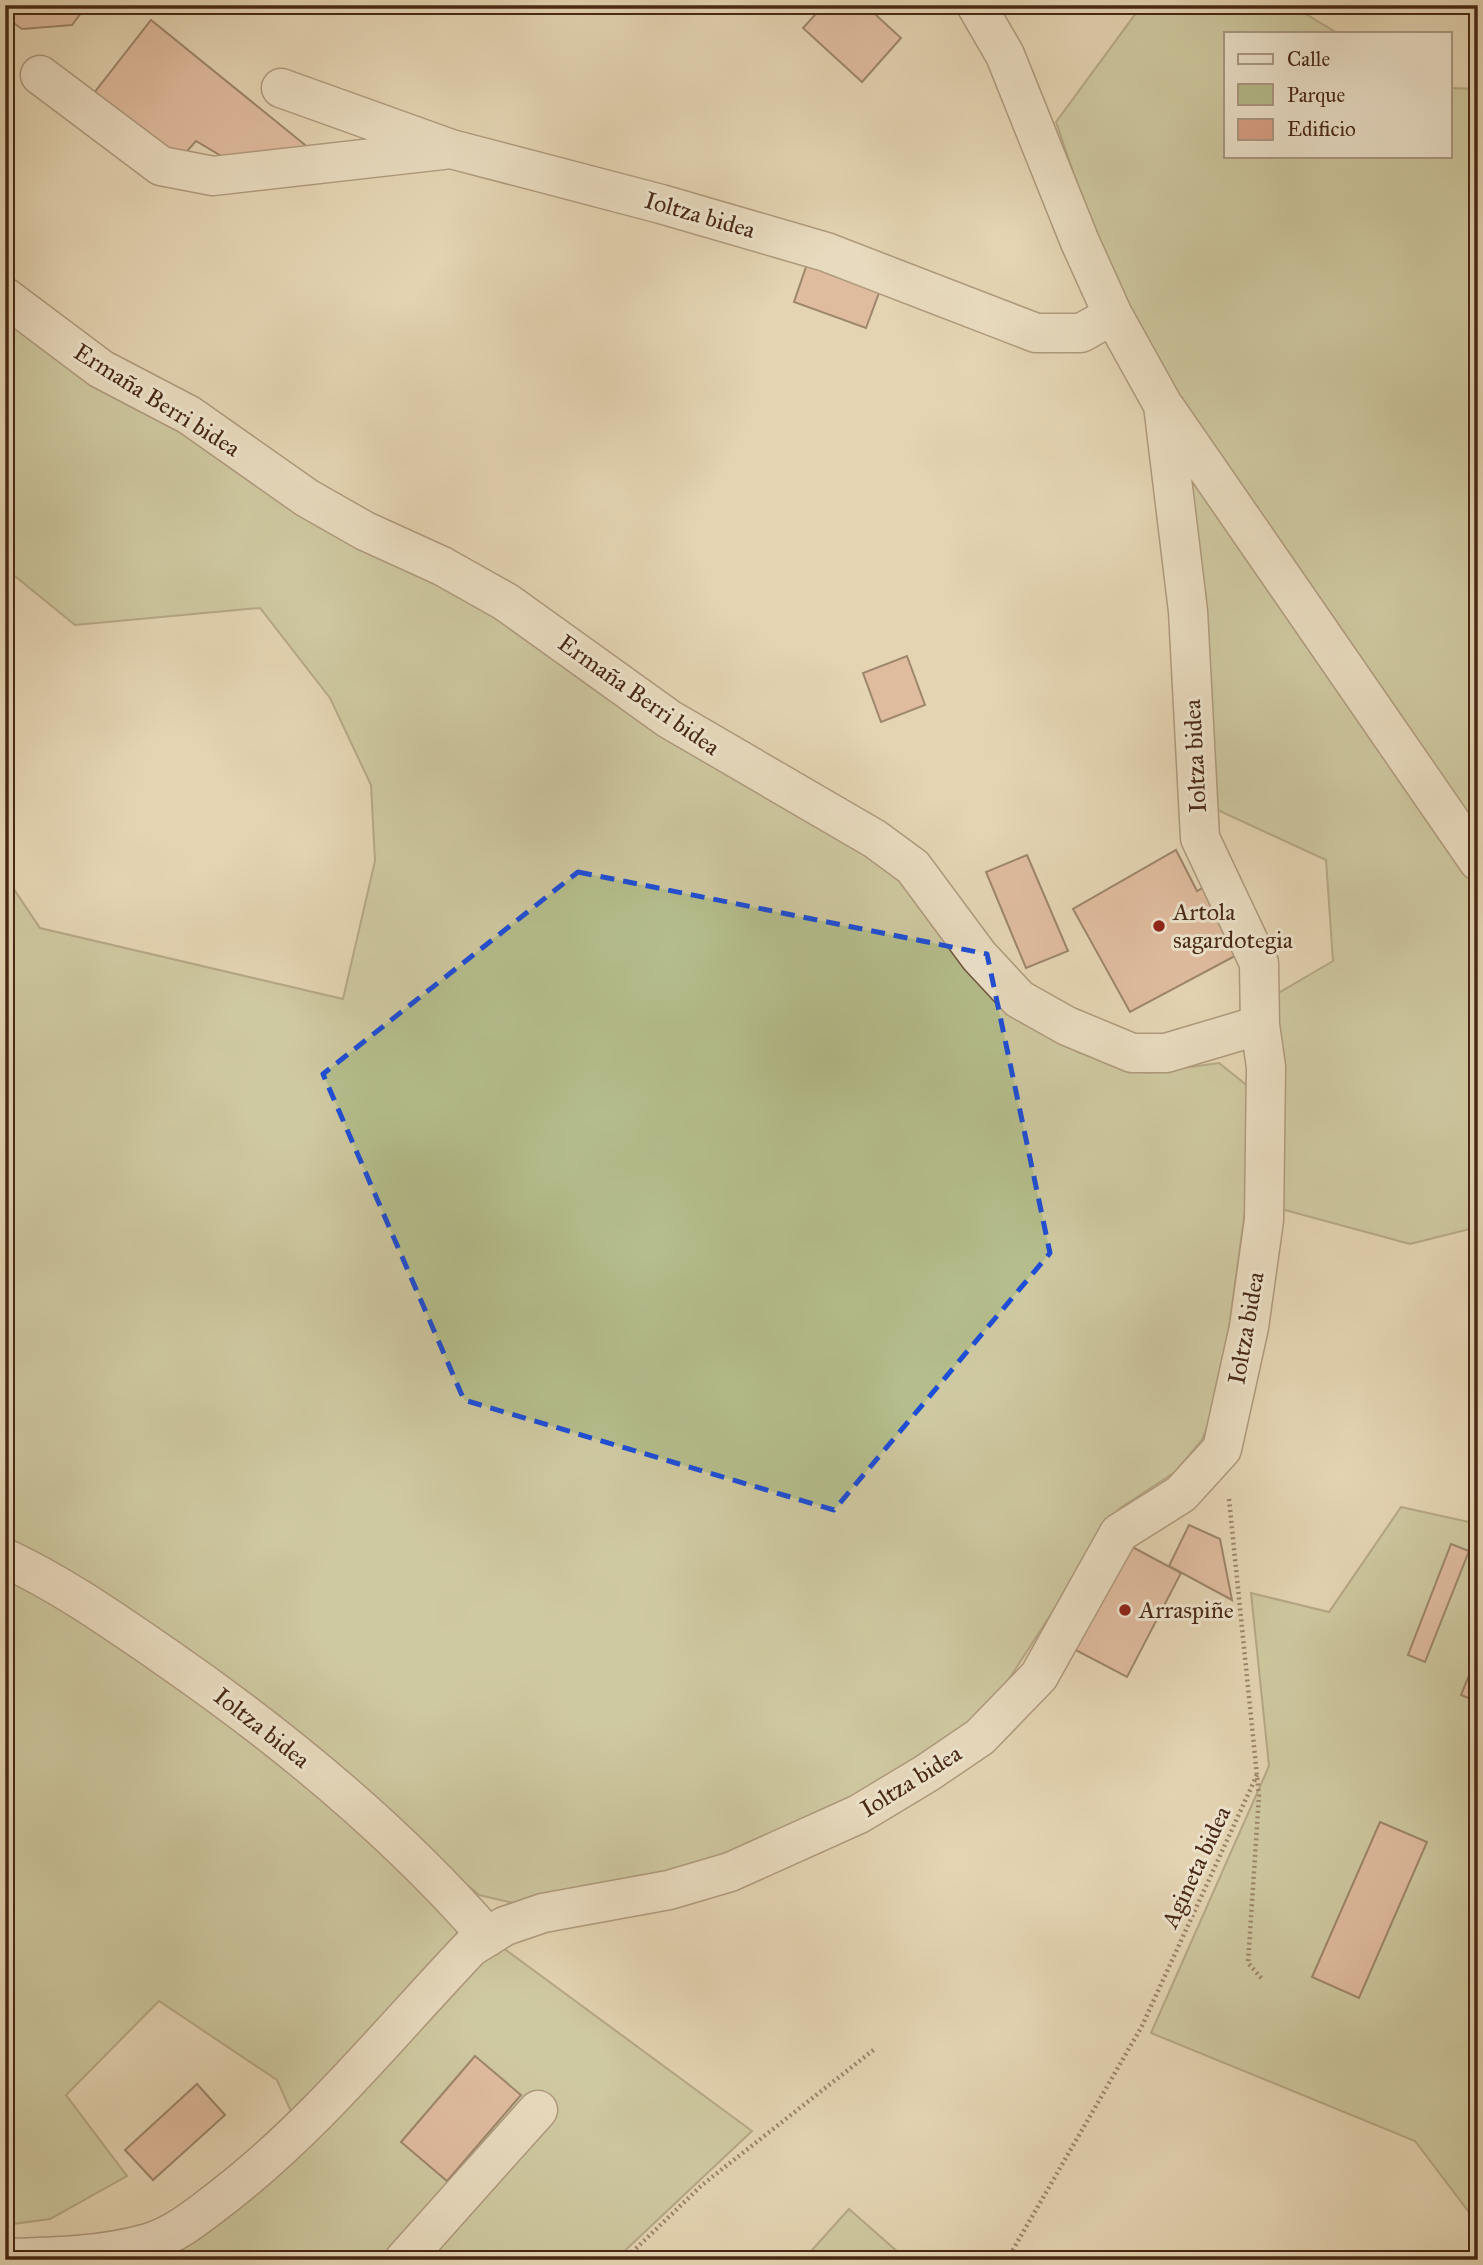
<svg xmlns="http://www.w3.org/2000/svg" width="1483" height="2265" viewBox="0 0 1483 2265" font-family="'IM FELL Great Primer',serif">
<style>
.green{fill:#b5bd8c;stroke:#7e7350;stroke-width:2}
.building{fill:#dba087;stroke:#482915;stroke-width:2}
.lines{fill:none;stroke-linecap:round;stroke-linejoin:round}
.minor-casing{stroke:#6f543c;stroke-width:41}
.path{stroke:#482915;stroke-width:4.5;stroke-dasharray:2 3.5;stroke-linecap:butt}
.minor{stroke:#ede3cd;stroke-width:38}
.marked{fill:none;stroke:#1d4ed8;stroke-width:5;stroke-dasharray:14 9;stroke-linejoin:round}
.poi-dot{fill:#8f2418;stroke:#ede3cd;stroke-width:2.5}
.labels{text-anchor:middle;stroke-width:6;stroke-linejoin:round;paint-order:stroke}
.street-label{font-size:24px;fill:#482915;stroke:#ede3cd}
.poi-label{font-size:24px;fill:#482915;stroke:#ede3cd;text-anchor:start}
</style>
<rect width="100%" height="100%" fill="#e4d4b2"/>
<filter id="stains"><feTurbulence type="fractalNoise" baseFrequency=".00286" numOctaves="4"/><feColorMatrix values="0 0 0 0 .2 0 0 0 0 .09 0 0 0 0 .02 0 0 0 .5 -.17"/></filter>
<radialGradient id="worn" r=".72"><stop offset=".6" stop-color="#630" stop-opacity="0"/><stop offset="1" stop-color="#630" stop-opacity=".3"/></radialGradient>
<path class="green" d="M1142,5H1291L1337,33H1226V156H1450V88L1478,89V1227L1410,1244L1281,1209L1270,998L1333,961L1326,860L1209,806L1193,588L1107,272L1056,122Z
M5,316L466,587L887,863L1001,1007L1078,1052L1147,1073L1219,1063L1249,1087V1182L1220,1394L1202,1440L1175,1472L1119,1509L985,1716L824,1816L693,1869L518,1904L479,1895L206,1663L5,1545V876L40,928L343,999L375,861L371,785L330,698L260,608L75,625L5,568Z
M1401,1507L1478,1524V2224L1415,2141L1151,2033L1269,1766L1251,1593L1329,1612Z
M5,1568L222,1706L448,1904L460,1940L293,2116L277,2080L159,2001L66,2095L127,2176L50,2219L5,2225Z
M502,1947L752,2131L615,2260H124L456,1981Z
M849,2209L907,2260H803Z"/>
<path class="building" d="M5,5H87L72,25L22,29L5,17Z
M824,5H865L901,38L862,82L803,28Z
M151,20L315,153L233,163L196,141L181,158L94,93Z
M807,264L880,290L866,328L794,302Z
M907,656L925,705L881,722L863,673Z
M1176,850L1197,891L1213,882L1248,949L1130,1012L1073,909Z
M1027,855L1068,951L1026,968L986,872Z
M1189,1525L1220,1539L1232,1600L1169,1566Z
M1123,1542L1181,1573L1127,1677L1068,1646Z
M1451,1544L1469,1551L1425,1662L1408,1655Z
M1478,1653V1702L1461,1695Z
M1380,1822L1427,1842L1359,1998L1312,1977Z
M475,2056L521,2095L447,2181L401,2142Z
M197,2084L225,2115L153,2180L125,2150Z"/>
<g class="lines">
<defs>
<path id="minor" d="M40,75L161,166L213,176L443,150
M281,88L451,149L661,204L826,252L1036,333H1081L1113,315
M5,297L101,369L189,415L307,498L365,531L442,566L506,602L669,719L875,839L913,867L979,956L1019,999L1067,1026L1132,1053H1166L1260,1025
M1166,409L1478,861
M5,1558C61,1584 112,1620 163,1655C282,1737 393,1828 488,1937
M5,2258C53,2257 102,2256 148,2243C175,2235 198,2216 220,2199C314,2127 390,2032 471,1947L505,1926L543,1913L669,1890L730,1872L859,1814L927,1773L980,1737L1039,1676L1119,1533L1181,1494L1222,1449L1249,1327L1264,1220L1266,1067L1260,1025L1259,963L1200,838L1188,611L1163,405L1113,315L1080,242L1005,55L976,5
M404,2260L538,2110"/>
</defs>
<use href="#minor" class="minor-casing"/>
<path class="path" d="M1229,1499L1259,1796L1248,1963L1263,1980
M624,2260L702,2185L876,2048
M1007,2260L1142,2026L1257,1775"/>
<use href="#minor" class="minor"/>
</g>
<path d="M0 0H1483V2265H0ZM578,872L987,954L1050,1253L834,1510L464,1400L323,1074Z" fill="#e4d4b2" fill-opacity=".55" fill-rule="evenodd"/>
<path class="marked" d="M578,872L987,954L1050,1253L834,1510L464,1400L323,1074Z"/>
<g class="poi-dot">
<circle cx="1159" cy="926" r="7"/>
<circle cx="1125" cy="1610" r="7"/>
</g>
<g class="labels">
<g class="street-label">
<text transform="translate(700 215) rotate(16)" y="8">Ioltza bidea</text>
<text transform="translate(157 400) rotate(32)" y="8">Ermaña Berri bidea</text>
<text transform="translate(639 695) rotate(35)" y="8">Ermaña Berri bidea</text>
<text transform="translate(1195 756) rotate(-93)" y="8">Ioltza bidea</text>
<text transform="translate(1246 1328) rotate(-80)" y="8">Ioltza bidea</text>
<text transform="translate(262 1728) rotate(38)" y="8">Ioltza bidea</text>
<text transform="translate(911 1781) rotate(-32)" y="8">Ioltza bidea</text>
<text transform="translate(1196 1867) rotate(-65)" y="8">Agineta bidea</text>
</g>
<g class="poi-label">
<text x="1173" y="920">Artola<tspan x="1173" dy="28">sagardotegia</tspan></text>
<text x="1139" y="1618">Arraspiñe</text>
</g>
</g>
<rect width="1483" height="2265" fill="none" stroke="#e4d4b2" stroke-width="28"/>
<rect x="7" y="7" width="1469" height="2251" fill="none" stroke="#482915" stroke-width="3.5"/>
<rect x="14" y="14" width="1455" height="2237" fill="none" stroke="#482915" stroke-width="2"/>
<rect x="1224" y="32" width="228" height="126" fill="#ede3cd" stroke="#ab9983" stroke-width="2"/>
<rect x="1238" y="54" width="35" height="10" fill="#ede3cd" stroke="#ab9983" stroke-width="2"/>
<text x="1287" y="66" font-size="21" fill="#482915">Calle</text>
<rect x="1238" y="84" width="35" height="21" fill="#b5bd8c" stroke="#ab9983" stroke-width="2"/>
<text x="1287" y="102" font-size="21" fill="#482915">Parque</text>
<rect x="1238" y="119" width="35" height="21" fill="#dba087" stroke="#ab9983" stroke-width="2"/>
<text x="1287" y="136" font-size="21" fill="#482915">Edificio</text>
<rect width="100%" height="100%" filter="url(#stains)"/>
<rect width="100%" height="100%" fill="url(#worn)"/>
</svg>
